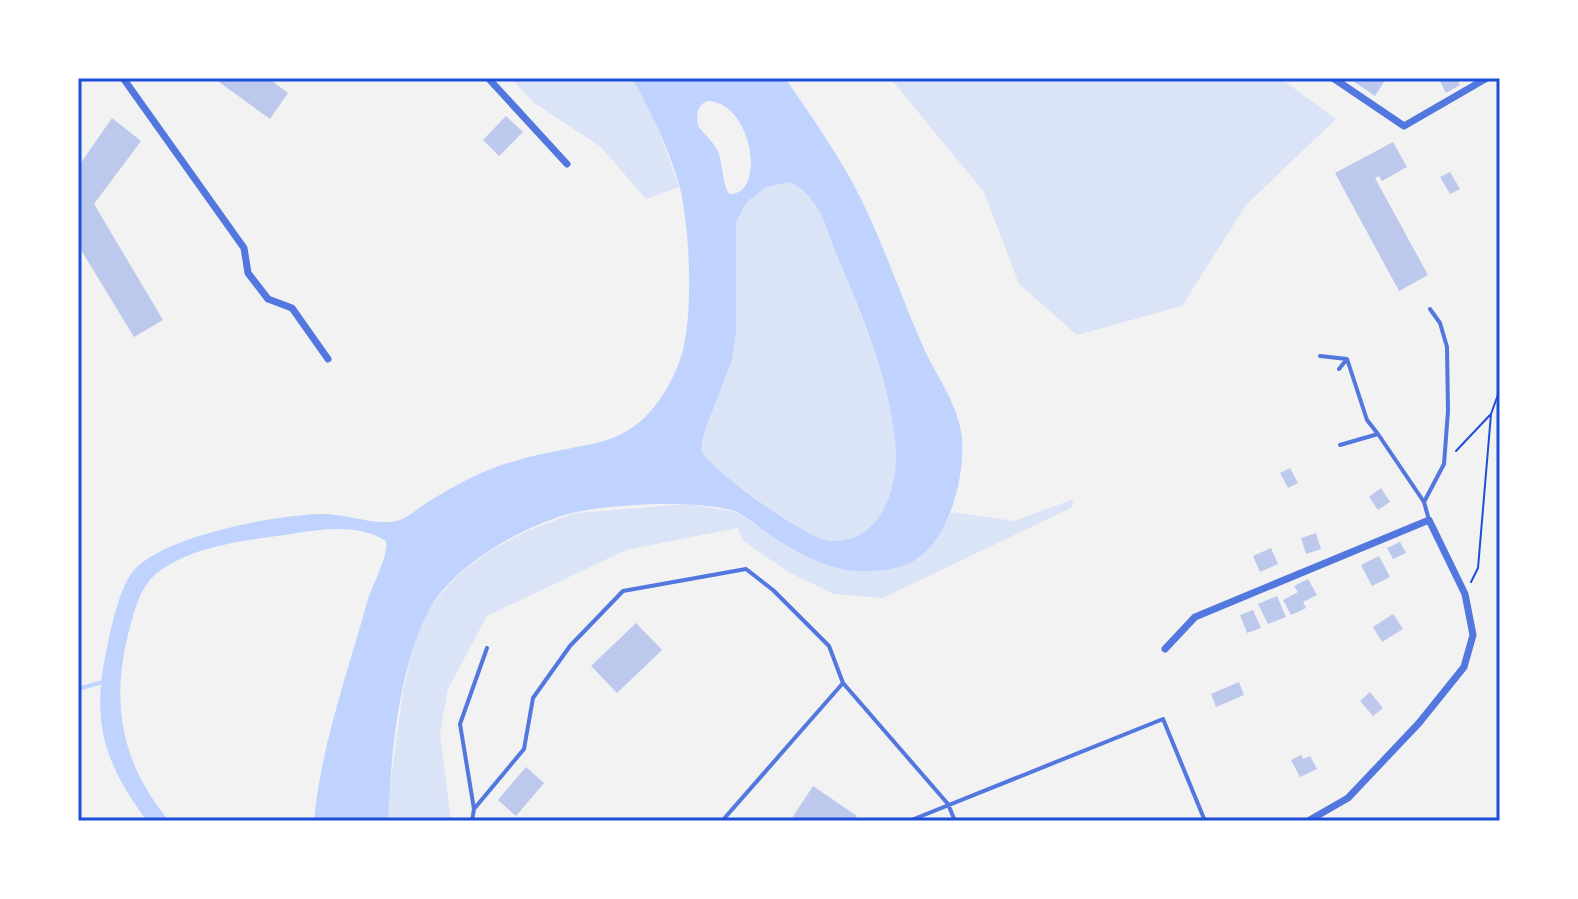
<svg xmlns="http://www.w3.org/2000/svg" width="1578" height="899" viewBox="0 0 1578 899" font-family="Inter,sans-serif">
<style>
.green{fill:#dbe4f7}
.water{fill:#bfd3fe;fill-rule:evenodd}
.lines{fill:none;stroke-linecap:round;stroke-linejoin:round}
.stream{stroke:#bfd3fe;stroke-width:4}
.building{fill:#bdc9ec}
.path{stroke:#1d4ed8;stroke-width:2}
.service{stroke:#5277de;stroke-width:4}
.minor{stroke:#5277de;stroke-width:7}
.neatline{fill:none;stroke:#1d4ed8;stroke-width:3}
</style>
<rect width="100%" height="100%" fill="#f2f2f2"/>
<path class="green" d="M511,78H632L652,112L679,187L646,199L601,147L533,102Z
M890,78H1280L1336,119L1246,205L1182,306L1077,335L1019,284L984,192Z
M790,182C804,189 811,198 819,211C827,225 831,242 837,256C861,314 889,378 895,441C900,482 884,541 834,541C818,541 803,529 790,522C771,511 710,467 701,451L704,433L732,360L736,333V223L746,203L766,187Z
M1074,499L1071,508L883,598L834,594L790,573L743,541L738,528L626,550L487,616L448,689L440,733L451,821H388L389,794L403,690L415,640L429,608L456,577L491,550L527,531L575,513L687,504L736,512L801,554L933,542L952,512L1014,521Z"/>
<path class="water" d="M632,78H785C812,117 840,157 861,199C885,248 902,299 924,349C937,377 959,406 962,438C965,477 950,538 915,560C901,569 880,571 864,571C830,572 797,553 769,534C757,526 744,514 731,510C693,500 614,504 576,512C527,523 451,566 428,612C398,670 391,756 388,821H314C321,745 348,672 368,599C373,584 389,554 386,541C356,522 317,530 284,535C241,541 192,546 157,573C140,587 136,607 130,627C110,701 120,761 169,821H147C105,764 91,723 106,653C111,629 119,585 136,568C169,535 272,516 319,514C343,513 375,526 397,521C408,518 418,508 428,502C446,491 466,479 486,471C512,460 540,454 567,449C590,444 611,442 630,429C656,413 675,379 683,350C693,309 690,230 680,188C669,149 652,113 632,78ZM708,101C754,103 766,197 729,194C722,182 723,167 719,154C715,143 705,135 698,126C696,116 697,104 708,101ZM790,182C804,189 811,198 819,211C827,225 831,242 837,256C862,314 889,378 895,441C900,482 884,541 834,541C818,541 803,529 790,522C771,511 709,467 701,450L704,433L732,360L736,333V223L746,203L766,187Z"/>
<g class="lines">
<path class="stream" d="M78,689L106,681"/>
</g>
<path class="building" d="M222,78H268L288,93L270,119L219,82Z
M1356,78H1384L1386,79L1375,96L1353,81Z
M1456,78L1460,85L1446,93L1439,79Z
M506,116L523,132L499,156L483,140Z
M112,118L141,141L94,204L163,320L134,337L78,245V167Z
M1393,142L1407,167L1382,181L1379,176L1375,178L1428,275L1399,291L1335,173Z
M1450,172L1460,189L1450,194L1440,177Z
M1290,468L1298,483L1288,488L1280,473Z
M1381,488L1390,502L1378,510L1369,497Z
M1316,533L1321,549L1306,554L1301,538Z
M1400,542L1406,553L1393,559L1387,548Z
M1271,548L1278,564L1260,572L1253,556Z
M1379,556L1390,577L1372,586L1361,565Z
M1308,579L1317,595L1303,602L1306,608L1291,615L1283,600L1298,592L1294,586Z
M1277,596L1286,617L1268,624L1258,604Z
M1253,610L1261,628L1247,633L1240,615Z
M1393,614L1403,629L1382,642L1373,627Z
M636,623L662,650L617,693L591,666Z
M1239,682L1244,695L1216,707L1211,694Z
M1370,692L1383,708L1373,716L1360,701Z
M1301,755L1303,759L1310,756L1317,769L1300,777L1291,760Z
M526,767L544,783L516,816L498,800Z
M813,786L857,816L854,821H790Z"/>
<g class="lines">
<path class="path" d="M1456,451L1490,415
M1471,582L1478,568L1491,414L1500,389"/>
<path class="service" d="M1320,356L1347,359L1367,420L1378,434
M1339,369L1347,359
M1340,445L1378,434L1424,502L1429,520
M1424,502L1444,464L1448,411L1447,347L1440,323L1430,309
M474,809L524,749L533,698L570,646L623,591L746,569L773,590L829,646L843,683L948,804L955,821
M472,821L474,809L460,724L487,648
M722,821L843,683
M909,821L1163,719L1205,821"/>
<path class="minor" d="M123,78L244,248L248,273L268,299L292,308L328,359
M488,78L567,164
M1333,78L1404,126L1487,78
M1165,649L1195,617L1429,520L1465,594L1473,635L1464,667L1419,723L1348,798L1308,821"/>
</g>
<rect width="1578" height="899" fill="none" stroke="#ffffff" stroke-width="160"/>
<rect x="80" y="80" width="1418" height="739" class="neatline"/>
</svg>
